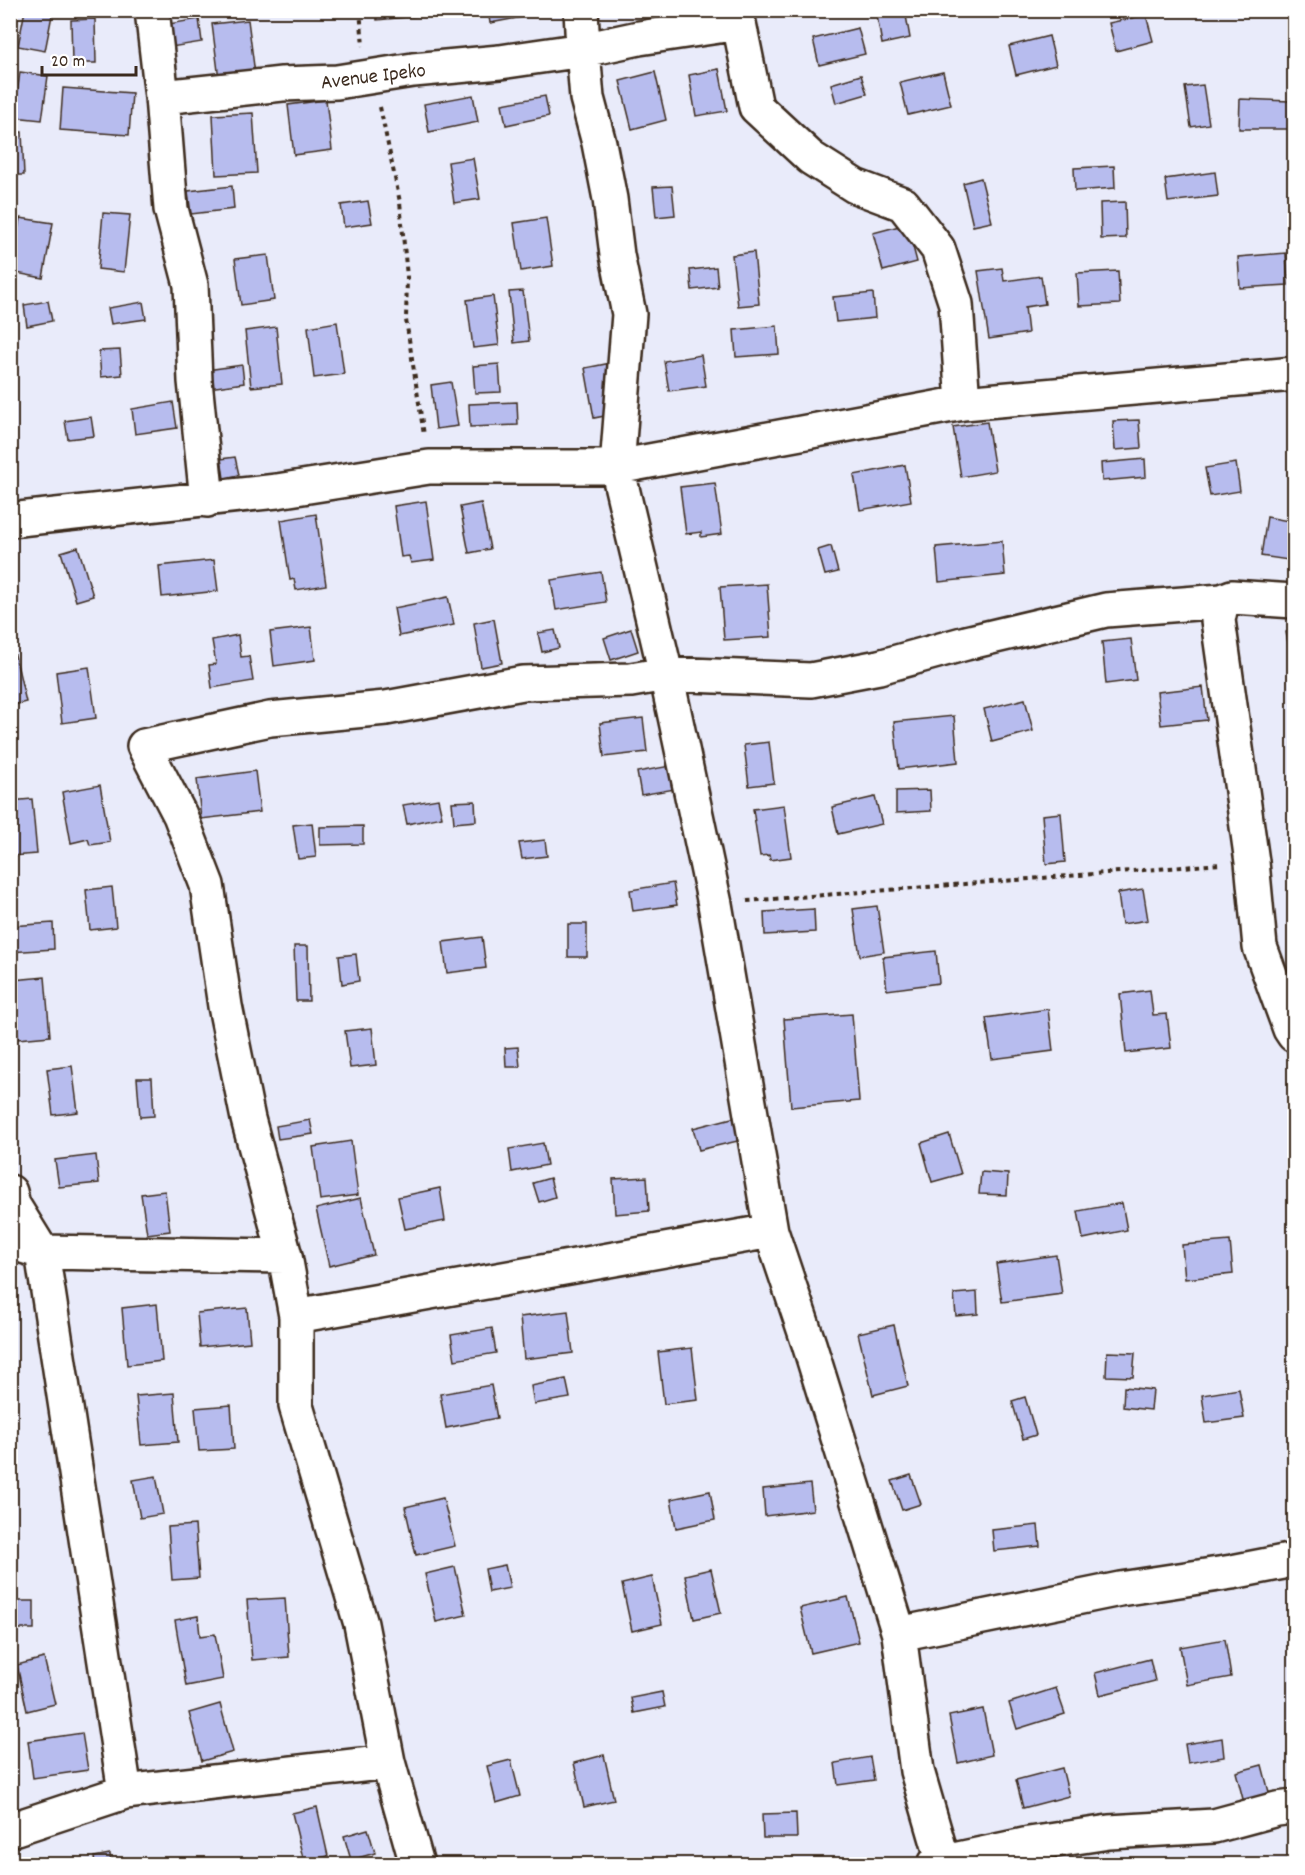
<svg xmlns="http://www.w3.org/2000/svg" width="1305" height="1875" viewBox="0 0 1305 1875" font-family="Dekko,sans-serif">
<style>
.building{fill:#b7bcee;stroke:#3b2a1e;stroke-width:1.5}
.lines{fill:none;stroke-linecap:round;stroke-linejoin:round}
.minor-casing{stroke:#3b2a1e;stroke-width:38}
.path{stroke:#3b2a1e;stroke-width:4;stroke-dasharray:4.5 4.5;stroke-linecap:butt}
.minor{stroke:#fff;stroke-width:33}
.labels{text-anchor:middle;stroke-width:4.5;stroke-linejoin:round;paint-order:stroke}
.street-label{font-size:21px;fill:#3b2a1e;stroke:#fff}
</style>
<rect width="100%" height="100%" fill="#e9ebfa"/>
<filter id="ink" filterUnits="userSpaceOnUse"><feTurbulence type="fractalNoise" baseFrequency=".0167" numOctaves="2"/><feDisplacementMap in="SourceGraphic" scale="12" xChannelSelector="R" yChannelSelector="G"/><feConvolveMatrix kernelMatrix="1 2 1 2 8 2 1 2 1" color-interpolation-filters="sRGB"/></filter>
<g filter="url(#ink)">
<path class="building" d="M25,10H53L45,51L18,46Z
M376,10H417V16L377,20Z
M488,10H533L534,15L490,23Z
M876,10H905L910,38L882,44Z
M1146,15L1153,41L1116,51L1109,23Z
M95,19L96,63H72L71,20Z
M199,19L202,42L165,48L162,25Z
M248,20L255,74L219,79L212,24Z
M858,28L865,54L819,65L813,39Z
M1049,36L1056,65L1016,75L1009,46Z
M719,69L727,111L696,116L689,75Z
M20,72L48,76L42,120L14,117Z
M655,72L666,120L632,129L620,81Z
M943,72L951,105L908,115L900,82Z
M861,75L867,94L836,103L831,84Z
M1203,85L1209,124L1191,127L1185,87Z
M63,88L132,93L129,135L60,130Z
M473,95L478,122L429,132L424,104Z
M545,96L549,116L506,125L502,104Z
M1240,99L1290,101L1289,129H1239Z
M326,100L332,150L294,155L288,105Z
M253,113L257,173L216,175L213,115Z
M10,132H22L24,175H10Z
M473,158L480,199L454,203L448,162Z
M1114,166L1115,188L1075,191L1074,168Z
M1215,172L1218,196L1168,202L1165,179Z
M981,178L992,222L973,226L963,183Z
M232,186L234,209L191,214L188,191Z
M672,186L675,215L656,217L653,187Z
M368,201L372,223L344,227L341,205Z
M1125,202L1126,238L1101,239L1100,203Z
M103,213L130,215L124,272L98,269Z
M20,218L53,223L43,278L11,272Z
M546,218L553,266L521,271L514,223Z
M907,224L917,262L883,271L873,233Z
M754,252L759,304L738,306L732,255Z
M1286,253L1288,285L1240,288L1238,257Z
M268,255L274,300L241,305L235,259Z
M716,267L718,287L692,290L690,270Z
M1002,268L1004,281L1041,276L1045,304L1025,307L1028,333L989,339L978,271Z
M1118,271L1120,304L1079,306L1077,273Z
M523,291L529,341L514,343L509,292Z
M873,293L875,318L836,322L833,297Z
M493,296L499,345L473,348L467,300Z
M48,301L52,321L27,326L24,305Z
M143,302L146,319L111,324L108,308Z
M337,322L344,374L314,378L308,327Z
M777,326L779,354L736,357L734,330Z
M276,327L282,384L251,387L245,331Z
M120,350L122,375L101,377L99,351Z
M701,355L706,386L669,391L664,361Z
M611,363L620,413L594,418L585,368Z
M499,364L501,392L475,393L473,366Z
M242,365L244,383L209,388L207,370Z
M451,382L458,426L436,429L431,385Z
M173,402L177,428L135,434L132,409Z
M517,402L518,425L470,427L469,404Z
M91,417L94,436L68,439L65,421Z
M1139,420L1141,448L1115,450L1113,421Z
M987,422L995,471L961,477L953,427Z
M235,457L239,475L224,478L221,459Z
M1145,459L1146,477L1102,481L1101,463Z
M1236,463L1240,491L1210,496L1205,468Z
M905,465L911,501L860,510L854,475Z
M715,483L722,534L701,537V532L686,534L680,487Z
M426,501L434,560L411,563L409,556L401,557L394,506Z
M481,503L490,549L469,553L460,507Z
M316,514L326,585L296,590L294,579L290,580L281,520Z
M1267,517L1294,522L1288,560L1261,556Z
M1002,541L1005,575L939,582L936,547Z
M831,546L838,572L825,575L818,550Z
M78,547L93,596L76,601L61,552Z
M214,560L218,591L162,597L159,566Z
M601,572L606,602L556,610L551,580Z
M767,584L771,637L724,640L720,587Z
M448,597L454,625L399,636L394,608Z
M494,619L502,663L481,667L474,623Z
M311,627L315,660L274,666L270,632Z
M631,629L638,651L611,660L604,638Z
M555,630L559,648L542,652L538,633Z
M1294,630V675L1286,632Z
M238,635L241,657L249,656L253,681L212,688L209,665L216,664L212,640Z
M1131,639L1136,680L1106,684L1102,642Z
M15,655L26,702L10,706V656Z
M89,667L96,718L62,723L56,672Z
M1203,687L1207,720L1161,725L1157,692Z
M1025,699L1033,731L992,742L984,709Z
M954,716L958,762L899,769L894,722Z
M643,718L647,752L604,757L600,723Z
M769,742L774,783L749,786L744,745Z
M670,766L675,789L641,795L637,772Z
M255,771L260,812L201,819L197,779Z
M100,785L110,842L90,845L88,839L71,843L62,792Z
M930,790L931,811L896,813V791Z
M875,797L882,824L838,834L832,807Z
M32,799L37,854L11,856L10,801Z
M438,799L442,817L407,824L403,805Z
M475,801L476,821L454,823L452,802Z
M784,805L791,857L770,860L769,855L760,856L753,809Z
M1061,813L1065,862L1046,864L1042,815Z
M312,823L316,857L298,859L293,825Z
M363,826V844L320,845V827Z
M545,840L547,856L522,859L519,843Z
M673,883L677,905L633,911L630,890Z
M112,887L116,927L90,930L86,890Z
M1143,889L1148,920L1122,924L1118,893Z
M877,906L884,952L860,956L853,909Z
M814,909L815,932L765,935L764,912Z
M53,923L54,949L10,952V926Z
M568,924H587V957H568Z
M482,937L486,968L447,973L443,942Z
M294,946H308L309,1001H296Z
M936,951L939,983L887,990L883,957Z
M356,954L359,981L342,984L339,956Z
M45,977L50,1036L18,1039L13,980Z
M1150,990L1153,1015L1167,1014L1171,1048L1126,1053L1120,994Z
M1048,1009L1053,1051L992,1059L986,1018Z
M852,1014L859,1101L791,1107L784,1019Z
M372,1028L376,1065L350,1068L345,1031Z
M518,1047L520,1067H506L505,1048Z
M72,1066L78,1112L53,1115L47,1069Z
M137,1078H152L154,1116L140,1117Z
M736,1117L742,1140L699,1150L693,1128Z
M310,1120L313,1134L278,1139L276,1126Z
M949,1134L961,1174L932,1182L921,1143Z
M351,1141L358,1195L320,1200L313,1147Z
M543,1143L547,1165L512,1172L509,1149Z
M96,1155L99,1183L59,1187L55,1160Z
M981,1172L1008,1174L1007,1195L979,1194Z
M647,1177L649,1211L615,1214L613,1179Z
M550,1178L555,1197L539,1202L533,1183Z
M440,1188L445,1221L405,1229L398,1197Z
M165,1191L170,1231L147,1234L141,1194Z
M361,1198L374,1255L329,1266L316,1209Z
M1122,1203L1127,1230L1083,1239L1078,1211Z
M1230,1241L1233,1274L1185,1279L1182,1245Z
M1056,1255L1062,1294L1002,1302L996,1264Z
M977,1292L978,1314L956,1316L954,1294Z
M157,1304L162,1361L127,1365L122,1308Z
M247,1308L250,1342L200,1347L197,1313Z
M568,1311L573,1353L524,1359L520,1317Z
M894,1325L908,1386L873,1395L858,1333Z
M492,1328L496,1353L455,1360L451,1335Z
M692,1348L698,1400L664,1404L658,1352Z
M1107,1352L1135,1353L1133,1377L1106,1376Z
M566,1379L570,1398L534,1404L531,1386Z
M491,1385L497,1418L446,1428L440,1394Z
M1124,1387L1153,1390L1151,1410L1123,1407Z
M1239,1389L1244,1418L1206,1423L1202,1395Z
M174,1393L178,1442L141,1445L136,1396Z
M1025,1397L1036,1435L1023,1439L1012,1401Z
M231,1405L234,1449L199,1451L195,1408Z
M911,1475L921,1504L902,1510L892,1481Z
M156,1476L163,1514L140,1518L133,1480Z
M810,1484L813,1510L765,1516L763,1489Z
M710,1491L715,1520L676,1528L671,1499Z
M443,1498L455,1546L416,1555L405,1507Z
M195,1525L199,1578L172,1580L168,1527Z
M1038,1525L1040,1546L994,1551L992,1530Z
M505,1565L510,1588L489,1592L485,1569Z
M455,1567L466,1615L436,1622L425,1574Z
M711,1569L721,1613L694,1619L685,1575Z
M652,1577L662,1624L632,1631L622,1584Z
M848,1597L859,1642L811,1653L800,1608Z
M285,1598L289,1657L252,1660L247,1600Z
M10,1601H34V1629H10Z
M198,1616L200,1636L215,1634L223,1679L186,1686L175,1620Z
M1225,1639L1231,1677L1187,1685L1180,1647Z
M44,1658L55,1704L27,1711L17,1665Z
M1150,1659L1155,1681L1100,1695L1095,1673Z
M1056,1688L1065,1714L1017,1729L1009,1703Z
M662,1692L665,1707L634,1713L631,1698Z
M220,1704L233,1752L202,1761L189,1713Z
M983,1709L992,1755L958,1763L949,1716Z
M82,1733L88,1770L33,1778L28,1741Z
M1222,1738L1224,1757L1188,1763L1185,1744Z
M604,1755L614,1800L584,1807L574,1763Z
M870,1757L874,1780L838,1785L835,1763Z
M511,1760L520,1796L496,1803L487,1766Z
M1262,1765L1270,1796L1244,1803L1236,1772Z
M1062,1768L1069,1796L1023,1808L1016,1780Z
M317,1807L328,1856L304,1862L292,1813Z
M796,1813L797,1838H763L762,1814Z
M368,1829L375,1853L351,1860L344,1836Z
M110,1854L111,1864H95L94,1857Z"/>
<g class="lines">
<defs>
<path id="minor" d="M152,10L162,97L171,209L191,285L195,381L207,500
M162,97L282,84L337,82L413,70L500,62L583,50L581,10
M10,520L277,491L429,467H617L963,403L1294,374
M1294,601L1232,597L1222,601L1218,620L1252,862L1260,947L1290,1029L1294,1035
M10,1192L13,1205L42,1252L10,1242
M285,1256L248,1119L225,1006L207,885L180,815L144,746L270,719L386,708L523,683L631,680L666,674L811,680L879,667L966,643L1106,610L1222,601
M296,1316V1406L361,1624L388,1762
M899,1634L1120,1589L1232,1572L1294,1560
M10,1830L125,1792
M417,1864L388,1762L125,1792L42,1252L285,1256L296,1316L771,1231
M935,1864L1029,1844L1109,1832L1214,1826L1277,1809L1294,1807
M944,1864L917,1771L899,1634L809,1344L771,1231L715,904L666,674L617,467L629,314L617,255L610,199L599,143L587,98L583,50L639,38L739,23L756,107L811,158L855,186L903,204L938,249L956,304L963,403"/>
</defs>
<use href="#minor" class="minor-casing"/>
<path class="path" d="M360,10L363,46
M380,107L400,202L407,277L406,320L424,435
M747,901L1221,864"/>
<use href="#minor" class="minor"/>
</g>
</g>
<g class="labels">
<g class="street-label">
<text transform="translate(373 75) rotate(-7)" y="7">Avenue Ipeko</text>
</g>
</g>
<rect width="1305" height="1875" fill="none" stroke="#fff" stroke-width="36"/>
<rect x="18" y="18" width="1269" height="1839" fill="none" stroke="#3b2a1e" stroke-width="2" filter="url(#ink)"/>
<path d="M42 66v9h94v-9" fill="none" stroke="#3b2a1e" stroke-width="3"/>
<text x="51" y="66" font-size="18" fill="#3b2a1e" stroke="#ffffff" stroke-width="4.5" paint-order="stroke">20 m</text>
</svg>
